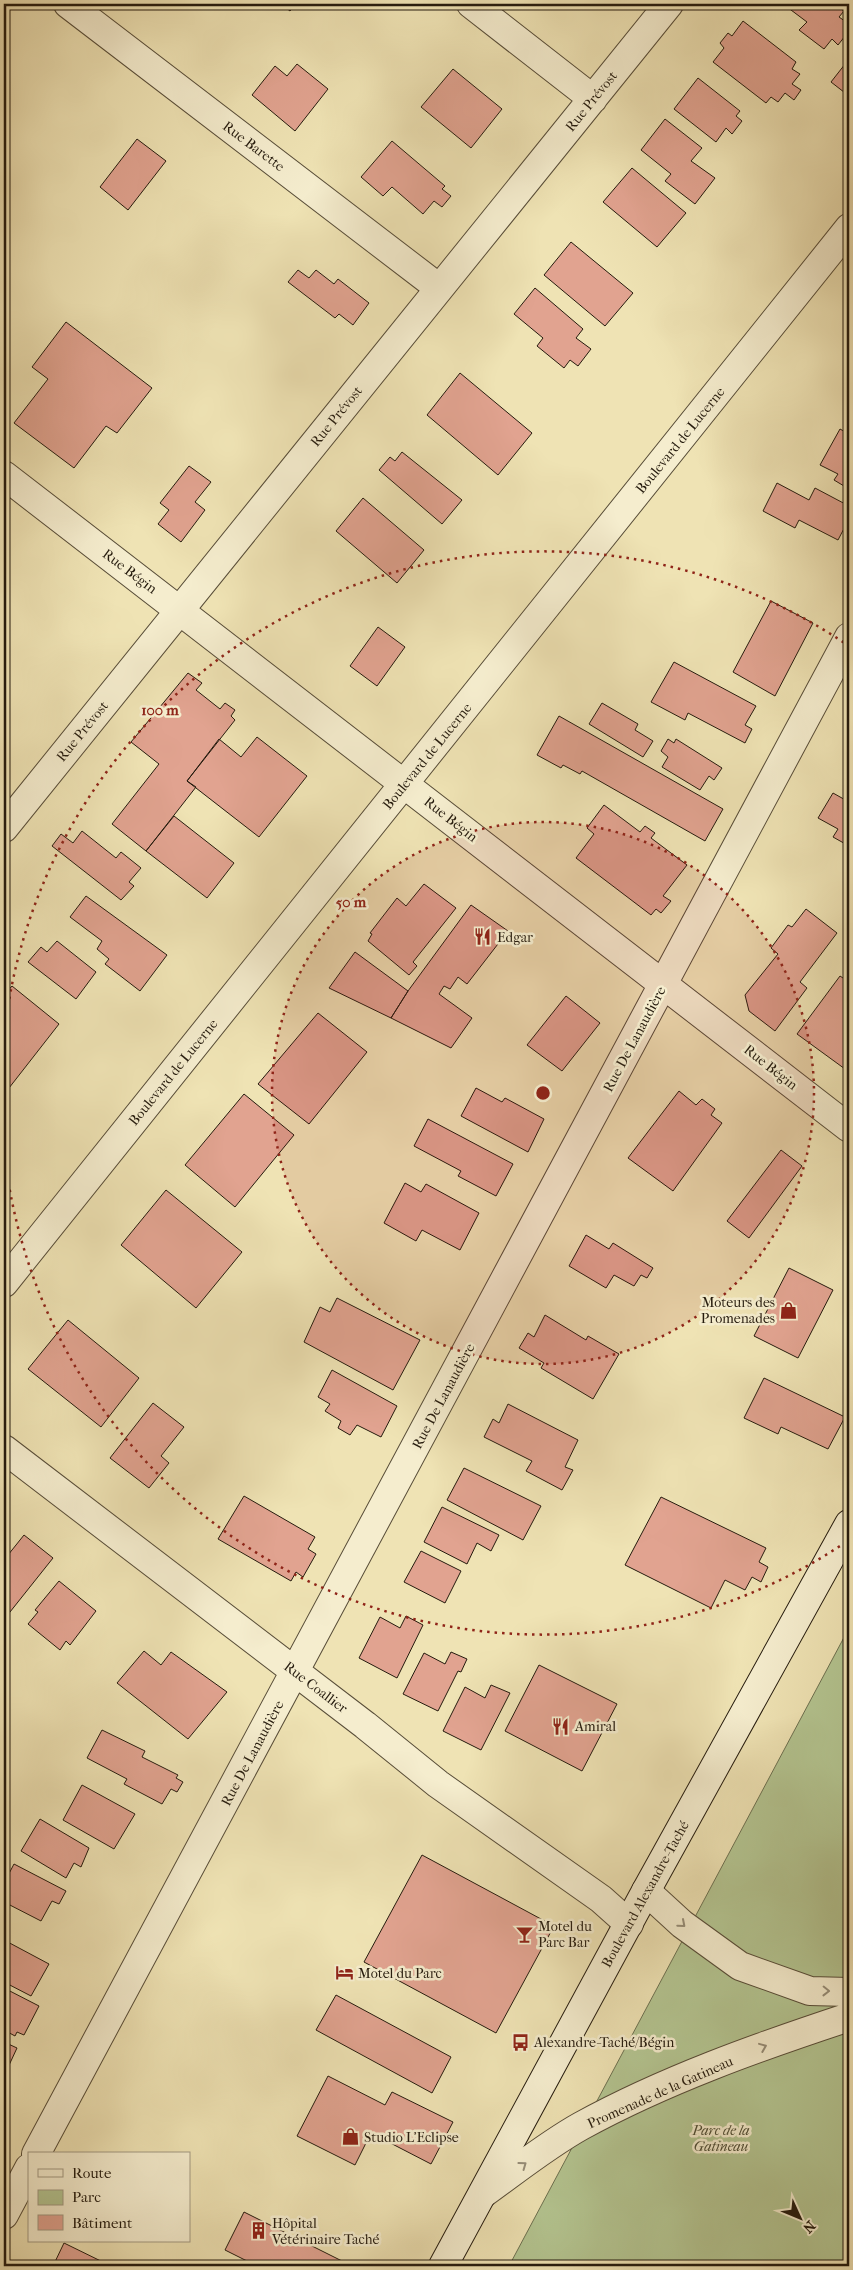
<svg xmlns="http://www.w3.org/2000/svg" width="853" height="2270" viewBox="0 0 853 2270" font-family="'IM FELL French Canon',serif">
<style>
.green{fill:#b4c591;stroke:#6c7050}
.building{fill:#e1a390;stroke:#251b0e}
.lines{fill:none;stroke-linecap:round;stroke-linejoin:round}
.minor-casing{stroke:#584d38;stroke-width:30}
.tertiary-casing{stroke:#584d38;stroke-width:30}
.secondary-casing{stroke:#251b0e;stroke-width:30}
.minor{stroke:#f5edce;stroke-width:28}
.tertiary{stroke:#f5edce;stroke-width:28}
.secondary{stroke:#f5edce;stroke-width:28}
.oneway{stroke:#978e78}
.ring{fill:none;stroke:#8f2418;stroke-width:2.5;stroke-dasharray:2.5 5}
.labels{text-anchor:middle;stroke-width:5;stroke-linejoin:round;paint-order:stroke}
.street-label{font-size:14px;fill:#251b0e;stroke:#f5edce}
.poi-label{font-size:14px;fill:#251b0e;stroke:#f5edce;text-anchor:start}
.park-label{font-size:14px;font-style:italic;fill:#504e35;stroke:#f5edce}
.centre{fill:#8f2418;stroke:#f5edce;stroke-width:2.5}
.ring-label{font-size:15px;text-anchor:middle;font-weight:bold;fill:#8f2418;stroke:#f5edce;stroke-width:5;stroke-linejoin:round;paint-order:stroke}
</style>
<rect width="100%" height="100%" fill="#efe3b4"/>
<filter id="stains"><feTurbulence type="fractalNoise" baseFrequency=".004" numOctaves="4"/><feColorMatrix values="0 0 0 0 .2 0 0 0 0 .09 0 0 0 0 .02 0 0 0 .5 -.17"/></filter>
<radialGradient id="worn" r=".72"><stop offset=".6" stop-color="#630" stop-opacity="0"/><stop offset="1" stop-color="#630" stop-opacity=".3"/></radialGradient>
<path class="green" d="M849,1628V2266H509Z"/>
<path class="building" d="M281,4H296L290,11Z
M783,4H834L844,11L839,17L849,24V31L838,45L832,39L824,49L799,30L807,22Z
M743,21L796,62L792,69L800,74L792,84L801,90L794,100L785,93L778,102L771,97L766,103L713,62L724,48L720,43L728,33L732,36Z
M849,59V96L831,82Z
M297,64L328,89L295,131L252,95L275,66L287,76Z
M453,69L502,109L471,148L421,107Z
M698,78L740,111L736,116L742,121L732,134L726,128L716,142L674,109Z
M665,119L702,148L691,161L715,178L695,204L665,181L671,174L641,150Z
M137,139L166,161L128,210L100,187Z
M392,141L445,186L442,189L451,196L442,207L434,201L423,214L392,187L383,196L361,177Z
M632,168L686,213L657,247L603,202Z
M571,242L633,293L605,326L544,275Z
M298,270L309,278L316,270L334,284L338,279L369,303L353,325L339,314L335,318L288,282Z
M535,288L583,329L576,338L591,349L578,366L570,360L564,368L537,346L543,338L514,314Z
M66,322L152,388L117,433L106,426L74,468L14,423L48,379L32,367Z
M460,373L532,433L498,475L427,415Z
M840,429L849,434V489L834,480L838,474L820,465Z
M402,452L462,500L442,524L379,470L390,457L395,461Z
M189,466L211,482L195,502L205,510L181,542L158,524L169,510L160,503Z
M777,483L809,500L815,488L849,506V519L838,540L799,520L795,528L763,511Z
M363,498L424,550L397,583L336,531Z
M771,601L813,623L775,696L733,672Z
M378,627L405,647L377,686L350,666Z
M674,662L756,706L745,725L752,729L745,743L688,713L685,720L651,702Z
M188,673L202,683L196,690L220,709L225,703L235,710L231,716L235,720L187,781L196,787L146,851L112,824L159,764L131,742Z
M602,703L638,724L635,730L653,741L643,757L589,724Z
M559,716L723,809L705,841L582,771L580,774L563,765L561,768L537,755Z
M257,737L307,776L259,837L187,781L219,739L241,757Z
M668,739L674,743L676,739L722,768L714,780L709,776L700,790L662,767L668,757L661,751Z
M833,793L849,802V846L833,837L838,829L818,818Z
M604,805L640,832L645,826L655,833L651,838L687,865L663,896L671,901L661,913L656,909L651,915L576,858L594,834L587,828Z
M174,816L234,863L207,898L146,851Z
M82,831L116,858L121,852L141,868L129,882L134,886L121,900L52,846L61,834L73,843Z
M424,884L456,908L413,962L417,966L409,975L368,941L372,934L370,933L397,898L406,906Z
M86,896L167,955L140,991L105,964L109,959L97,949L102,941L70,917Z
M471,905L508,931L467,984L458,977L450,989L444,986L439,994L472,1018L451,1048L391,1018L408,991Z
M806,909L837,933L800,982L807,988L775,1031L749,1011L745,995L778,954L771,948L788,925L792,927Z
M57,941L96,972L76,999L28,962L41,947L47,952Z
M355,952L408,991L391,1018L329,988Z
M840,976L849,982V1063L845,1069L797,1034Z
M12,986L59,1024L9,1088L4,1084V995Z
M566,996L600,1023L562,1071L527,1045Z
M318,1013L367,1052L309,1124L258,1084Z
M476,1088L502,1102L505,1098L544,1119L528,1152L461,1116Z
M679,1091L696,1105L702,1099L715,1109L711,1115L722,1123L673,1191L628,1158Z
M244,1094L294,1135L235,1207L185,1165Z
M428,1119L513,1164L496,1196L458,1176L461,1171L414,1146Z
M781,1150L802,1166L749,1238L727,1221Z
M405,1183L421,1192L426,1184L479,1213L460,1250L422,1230L416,1241L384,1223Z
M166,1190L242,1252L196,1308L121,1245Z
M586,1235L609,1249L613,1243L653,1268L647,1278L641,1275L634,1286L614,1275L606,1288L569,1266Z
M789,1268L833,1290L798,1358L754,1336Z
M337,1298L420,1340L393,1390L304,1342L320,1307L330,1312Z
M545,1315L586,1340L588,1336L619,1354L593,1399L541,1368L544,1363L519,1348L528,1333L534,1337Z
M68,1320L139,1378L101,1427L28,1369Z
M332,1370L397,1406L381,1437L357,1425L350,1435L338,1428L341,1421L325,1411L330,1404L318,1397Z
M764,1378L845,1417L828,1449L781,1427L778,1434L744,1418Z
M153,1403L184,1427L161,1456L169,1463L149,1488L110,1458Z
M508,1404L578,1440L565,1467L573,1470L562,1490L526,1471L532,1461L484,1437L493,1419L499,1423Z
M464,1468L541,1506L523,1540L447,1500Z
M244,1496L315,1537L308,1549L316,1554L303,1577L296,1572L291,1581L218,1539Z
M661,1497L766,1548L759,1562L768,1567L761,1582L752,1577L745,1590L725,1580L711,1608L625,1565Z
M442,1507L499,1535L491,1551L477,1543L467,1564L424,1542Z
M24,1535L53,1558L6,1617L4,1615V1551L8,1555Z
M421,1551L461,1571L445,1603L404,1582Z
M59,1581L96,1611L70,1645L66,1641L60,1650L28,1624L38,1612L35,1610Z
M406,1616L423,1625L397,1678L359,1658L380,1617L400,1628Z
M144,1651L161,1665L171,1652L227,1692L188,1739L117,1683Z
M451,1652L467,1659L461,1672L458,1671L438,1711L403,1694L424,1653L445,1664Z
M539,1665L617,1704L582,1771L505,1731Z
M491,1685L510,1693L481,1750L443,1731L465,1687L485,1698Z
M102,1730L145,1751L142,1757L178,1775L176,1778L183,1782L177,1792L171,1789L162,1804L124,1784L127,1779L87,1758Z
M82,1785L135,1814L114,1849L63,1820Z
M40,1819L89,1848L81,1867L74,1863L66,1878L21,1851Z
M422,1855L554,1926L496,2033L364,1962Z
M14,1864L66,1891L59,1904L52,1901L41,1921L4,1902V1883Z
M4,1940L49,1964L31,1996L4,1982Z
M4,1988L39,2006L24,2035L17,2032L15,2036L4,2030Z
M336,1995L451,2057L432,2093L316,2030Z
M4,2042L17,2048L4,2076Z
M328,2076L385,2105L392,2092L453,2122L431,2164L371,2133L355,2165L297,2136Z
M244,2212L352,2266H257L225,2250Z
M64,2243L111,2266H53Z"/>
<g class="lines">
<defs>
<path id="minor" d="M68,4L439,288
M471,4L593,99
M4,475L849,1128
M4,828L669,4
M4,1283L849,228
M4,1449L365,1725L438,1784L601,1899L629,1924
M36,2154L849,637
M4,2215L29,2168"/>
<path id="tertiary" d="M646,1891L682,1924L740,1966L810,1991L849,1992
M484,2193C516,2170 547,2145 581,2126C665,2080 758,2047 849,2017"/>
<path id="secondary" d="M443,2266L646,1891L849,1524"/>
</defs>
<use href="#minor" class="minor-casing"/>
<use href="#tertiary" class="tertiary-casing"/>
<use href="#secondary" class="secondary-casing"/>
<use href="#minor" class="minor"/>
<use href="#tertiary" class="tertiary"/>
<use href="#secondary" class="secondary"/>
</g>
<defs><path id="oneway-chevron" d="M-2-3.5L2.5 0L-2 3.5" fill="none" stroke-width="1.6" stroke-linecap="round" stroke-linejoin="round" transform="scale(1.25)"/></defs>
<g class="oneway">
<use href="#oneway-chevron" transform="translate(682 1924) rotate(41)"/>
<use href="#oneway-chevron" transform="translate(826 1991) rotate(1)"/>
<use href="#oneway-chevron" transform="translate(763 2047) rotate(-22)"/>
<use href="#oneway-chevron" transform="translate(523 2165) rotate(-36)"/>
</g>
<circle cx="543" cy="1093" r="271" fill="#8f2418" fill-opacity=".12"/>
<g class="ring">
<circle cx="543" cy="1093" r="271"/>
<path d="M846 1542A542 542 0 0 1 4 1150M4 1036A542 542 0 0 1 846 644"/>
</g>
<defs>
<symbol id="restaurant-bare" viewBox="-9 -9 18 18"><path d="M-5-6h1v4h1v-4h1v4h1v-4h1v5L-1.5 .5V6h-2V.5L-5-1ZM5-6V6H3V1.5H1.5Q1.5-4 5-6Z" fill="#8f2418" stroke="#f5edce" stroke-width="2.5" paint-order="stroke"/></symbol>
<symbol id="shop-bare" viewBox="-9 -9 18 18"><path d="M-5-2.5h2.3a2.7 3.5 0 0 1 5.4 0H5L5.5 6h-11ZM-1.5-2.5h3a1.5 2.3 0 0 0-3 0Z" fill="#8f2418" stroke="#f5edce" stroke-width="2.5" paint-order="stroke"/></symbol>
<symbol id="bar-bare" viewBox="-9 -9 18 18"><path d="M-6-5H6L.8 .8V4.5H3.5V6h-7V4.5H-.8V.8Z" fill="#8f2418" stroke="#f5edce" stroke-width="2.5" paint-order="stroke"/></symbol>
<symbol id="hotel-bare" viewBox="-9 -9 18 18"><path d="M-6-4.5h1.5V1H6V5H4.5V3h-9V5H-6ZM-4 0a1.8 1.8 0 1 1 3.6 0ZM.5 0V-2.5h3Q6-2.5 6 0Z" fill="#8f2418" stroke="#f5edce" stroke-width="2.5" paint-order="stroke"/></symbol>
<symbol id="bus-bare" viewBox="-9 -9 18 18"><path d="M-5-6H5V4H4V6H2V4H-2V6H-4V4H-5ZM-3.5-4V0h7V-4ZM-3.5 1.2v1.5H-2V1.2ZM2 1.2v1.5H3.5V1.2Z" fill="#8f2418" stroke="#f5edce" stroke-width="2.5" paint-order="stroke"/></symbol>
<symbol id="building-bare" viewBox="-9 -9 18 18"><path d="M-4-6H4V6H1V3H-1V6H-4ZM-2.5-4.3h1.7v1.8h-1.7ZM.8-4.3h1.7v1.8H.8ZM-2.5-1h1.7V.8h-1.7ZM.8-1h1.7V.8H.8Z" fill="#8f2418" stroke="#f5edce" stroke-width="2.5" paint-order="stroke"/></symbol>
</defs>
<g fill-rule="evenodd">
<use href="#restaurant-bare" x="470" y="924" width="25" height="25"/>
<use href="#shop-bare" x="776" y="1298" width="25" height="25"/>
<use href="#restaurant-bare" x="548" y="1714" width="25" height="25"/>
<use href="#bar-bare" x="512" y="1922" width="25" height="25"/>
<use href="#hotel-bare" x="332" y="1960" width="25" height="25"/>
<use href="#bus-bare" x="508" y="2030" width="25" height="25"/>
<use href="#shop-bare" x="338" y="2124" width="25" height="25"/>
<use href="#building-bare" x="246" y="2218" width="25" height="25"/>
</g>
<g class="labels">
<g class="street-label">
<text transform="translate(591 101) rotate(-51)" y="5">Rue Prévost</text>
<text transform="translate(254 146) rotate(37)" y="5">Rue Barette</text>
<text transform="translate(336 416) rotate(-51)" y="5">Rue Prévost</text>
<text transform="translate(680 440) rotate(-51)" y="5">Boulevard de Lucerne</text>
<text transform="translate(130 571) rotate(37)" y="5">Rue Bégin</text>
<text transform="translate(82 731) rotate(-51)" y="5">Rue Prévost</text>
<text transform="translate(427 756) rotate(-51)" y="5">Boulevard de Lucerne</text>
<text transform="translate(451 819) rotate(38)" y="5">Rue Bégin</text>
<text transform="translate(634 1039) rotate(-62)" y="5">Rue De Lanaudière</text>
<text transform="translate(771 1067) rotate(38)" y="5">Rue Bégin</text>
<text transform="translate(173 1072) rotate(-51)" y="5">Boulevard de Lucerne</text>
<text transform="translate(443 1396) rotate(-62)" y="5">Rue De Lanaudière</text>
<text transform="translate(316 1687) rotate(37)" y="5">Rue Coallier</text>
<text transform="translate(252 1753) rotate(-62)" y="5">Rue De Lanaudière</text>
<text transform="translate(645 1894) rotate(-61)" y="5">Boulevard Alexandre-Taché</text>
<text transform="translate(660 2092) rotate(-24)" y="5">Promenade de la Gatineau</text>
</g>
<g class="poi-label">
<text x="497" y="942">Edgar</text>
<text x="775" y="1307" text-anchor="end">Moteurs des<tspan x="775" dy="16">Promenades</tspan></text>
<text x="575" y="1731">Amiral</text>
<text x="538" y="1931">Motel du<tspan x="538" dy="16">Parc Bar</tspan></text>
<text x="358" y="1978">Motel du Parc</text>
<text x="534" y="2047">Alexandre-Taché/Bégin</text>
<text x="364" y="2142">Studio L'Eclipse</text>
<text x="272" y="2228">Hôpital<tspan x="272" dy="16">Vétérinaire Taché</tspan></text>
</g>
<g class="park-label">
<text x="721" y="2135">Parc de la<tspan x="721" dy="16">Gatineau</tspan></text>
</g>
</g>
<circle cx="543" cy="1093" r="8" class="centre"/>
<g class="ring-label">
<text x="160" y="715">100 m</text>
<text x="351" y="907">50 m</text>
</g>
<rect width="853" height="2270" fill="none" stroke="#efe3b4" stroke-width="20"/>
<rect x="5" y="5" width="843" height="2260" fill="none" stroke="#251b0e" stroke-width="2.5"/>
<rect x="10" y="10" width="833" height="2250" fill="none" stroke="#251b0e"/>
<rect x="28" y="2152" width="162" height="90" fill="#f5edce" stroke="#a29981"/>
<rect x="38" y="2169" width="25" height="8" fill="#f5edce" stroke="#a29981"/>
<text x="72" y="2178" font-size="15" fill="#251b0e">Route</text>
<rect x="38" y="2190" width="25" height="15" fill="#b4c591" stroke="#a29981"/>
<text x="72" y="2202" font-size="15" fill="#251b0e">Parc</text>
<rect x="38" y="2215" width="25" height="15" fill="#e1a390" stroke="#a29981"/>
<text x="72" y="2228" font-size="15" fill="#251b0e">Bâtiment</text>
<g transform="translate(800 2218) rotate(134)" stroke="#f5edce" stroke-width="4" paint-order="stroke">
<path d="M0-4L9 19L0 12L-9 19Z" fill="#251b0e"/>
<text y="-8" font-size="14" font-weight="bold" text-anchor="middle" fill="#251b0e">N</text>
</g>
<rect width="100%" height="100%" filter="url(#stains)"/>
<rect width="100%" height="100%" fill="url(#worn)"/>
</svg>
